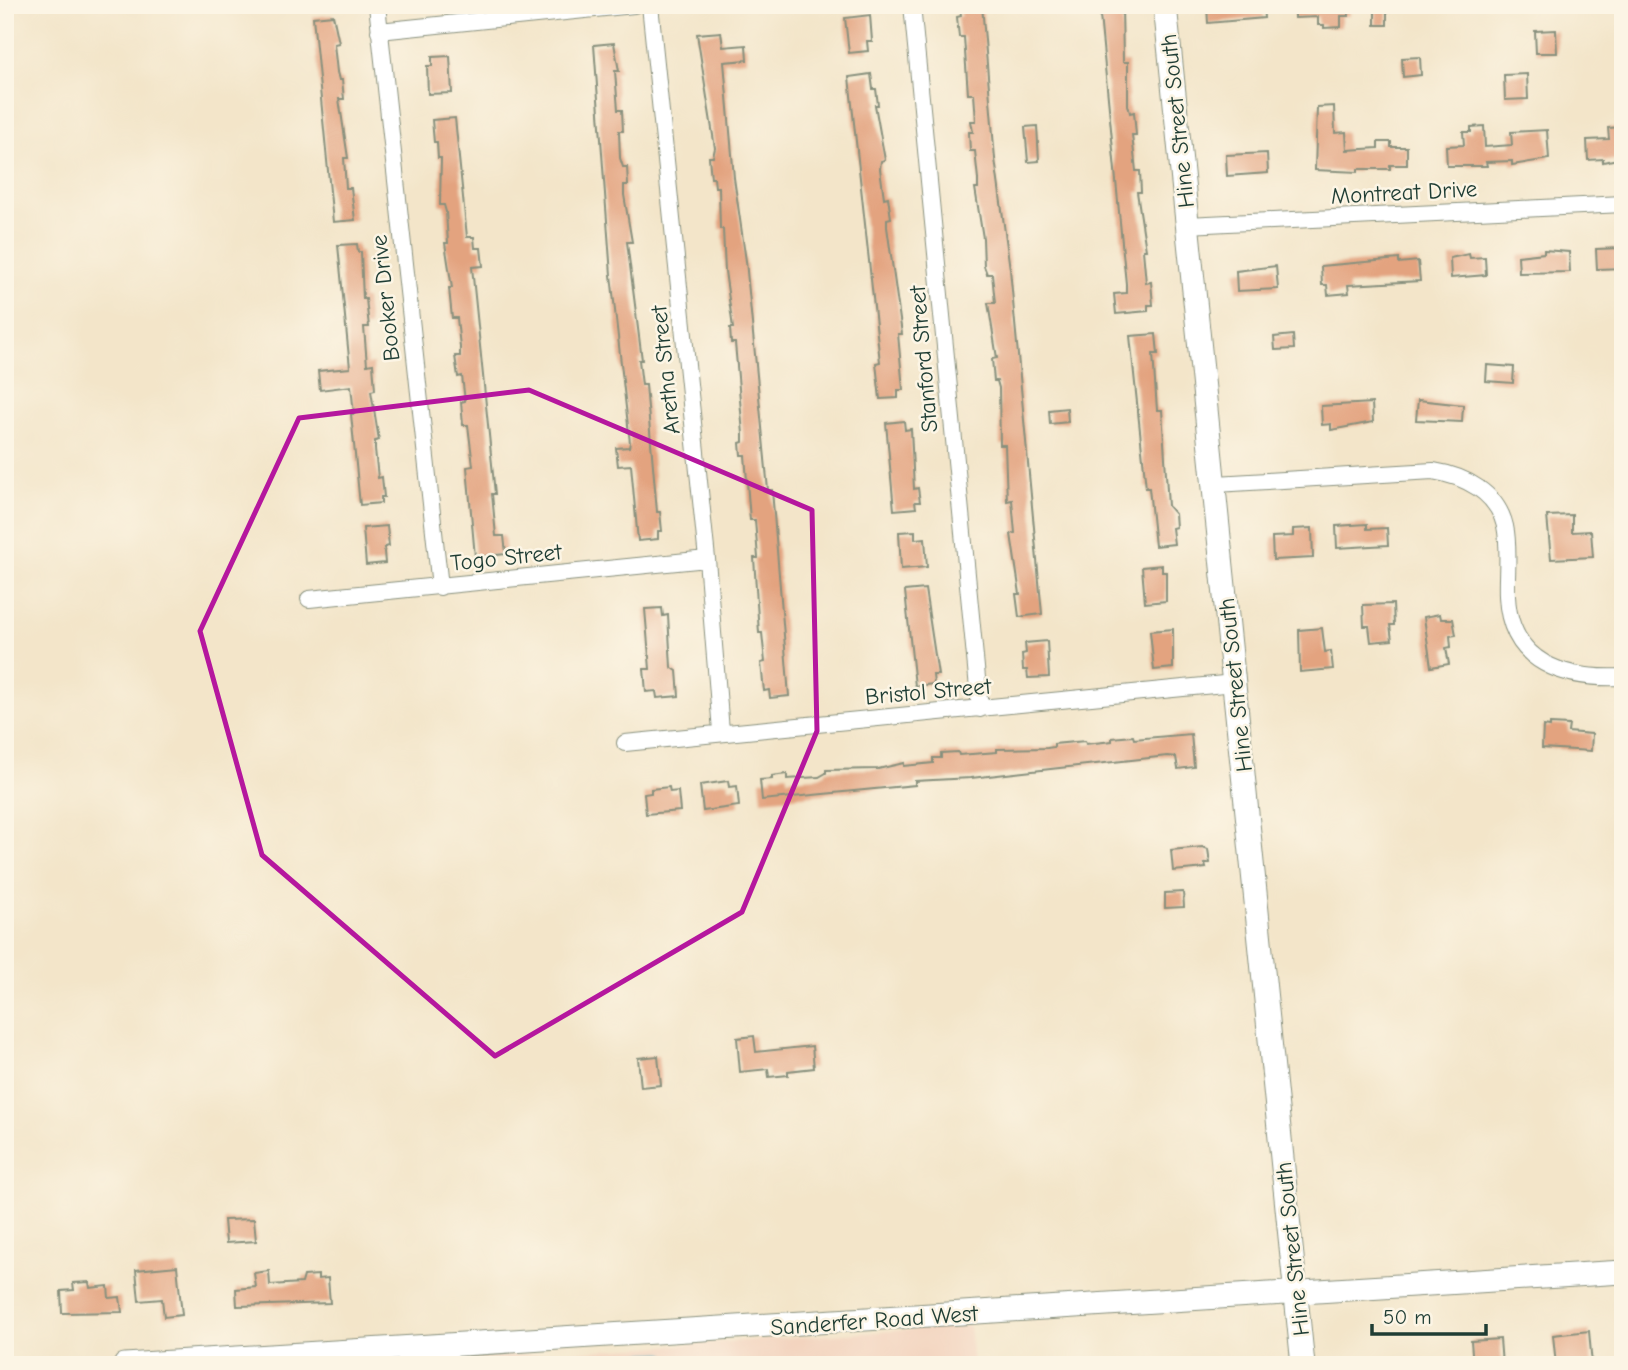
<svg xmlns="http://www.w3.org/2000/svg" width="1628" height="1370" viewBox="0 0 1628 1370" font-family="'Comic Neue',sans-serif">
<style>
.built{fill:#f3d4bf}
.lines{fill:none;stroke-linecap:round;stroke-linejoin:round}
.stream{stroke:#44b2bf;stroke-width:4.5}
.building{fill:#e3a37f}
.street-casing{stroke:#89917e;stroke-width:18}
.secondary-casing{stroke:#89917e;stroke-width:25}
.street{stroke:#fff;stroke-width:16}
.secondary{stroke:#fff;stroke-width:23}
.marked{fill:none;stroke:#b5179e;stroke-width:5;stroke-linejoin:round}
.labels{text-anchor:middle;stroke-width:5;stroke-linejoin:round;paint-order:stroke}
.street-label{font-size:23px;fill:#1f3d34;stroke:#fcf5e5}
</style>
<rect width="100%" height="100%" fill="#fcf5e5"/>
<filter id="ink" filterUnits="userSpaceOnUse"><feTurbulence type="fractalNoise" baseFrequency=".0143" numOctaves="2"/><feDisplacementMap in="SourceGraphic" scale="14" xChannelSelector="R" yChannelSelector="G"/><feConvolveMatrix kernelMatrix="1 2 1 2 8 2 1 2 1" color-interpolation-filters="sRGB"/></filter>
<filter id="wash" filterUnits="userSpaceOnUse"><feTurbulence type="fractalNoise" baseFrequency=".00686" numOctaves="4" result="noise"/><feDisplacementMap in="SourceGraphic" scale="28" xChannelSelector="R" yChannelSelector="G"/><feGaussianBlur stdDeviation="1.57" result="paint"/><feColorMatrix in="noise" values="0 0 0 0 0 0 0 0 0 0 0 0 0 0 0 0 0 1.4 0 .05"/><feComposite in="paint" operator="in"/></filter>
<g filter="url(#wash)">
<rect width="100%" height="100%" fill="#f3e5c9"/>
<path class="built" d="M969,1326L973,1365H376Z"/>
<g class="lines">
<path class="stream" d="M479,1365L661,1354L678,1365"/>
</g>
<g id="blocks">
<path class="building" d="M982,5L995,159L1010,269L1042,614L1019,617L1016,594H1020L1011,534L1015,533L1012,500L1007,501L1005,445H1000L999,388L997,381H994L992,359L997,358L988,303H995L992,274H987L984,266L983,238L975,188H978V179L975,151H970L969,132H973L971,121H976L974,94H968L964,37H959L957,17L961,16L960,6Z
M1099,5H1122L1123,62H1128V105L1130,113L1134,112L1136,135H1132L1136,171H1140L1141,192H1137L1146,250H1143L1146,283L1151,282L1153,305H1148V311L1116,314L1114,294L1126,293V284Z
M1207,5H1263L1264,18L1208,23Z
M1295,5H1348L1349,16H1341V27L1324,28V25H1318V17L1295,18Z
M1375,5H1387V25H1375Z
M333,15L339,43L334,44L337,72L339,80H342L344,99H339L348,158H344L346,188H351L355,220L333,222L313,17Z
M870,15L872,41H867L868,51L849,53L845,18Z
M1556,30L1557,53H1536L1535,31Z
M721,32L723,47L746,45L747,60L724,62L734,178L746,261L768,490H772L789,696L770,698L769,690L764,691L761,663L765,662L762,633H759L754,558H758L755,520H750L745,455H741L740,443L743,442V434L735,343H731L730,328H733L725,271L723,229H720L719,187H715L714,178H711L709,157H713L715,148L697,34Z
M614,43L619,71H615L618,110H622L623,131H619L620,158L623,167H627L628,185H624V195L632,242H627L642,360H639L642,385H646L657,512H660L662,531H658V539L638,541L631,465L618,466L616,448L629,447L630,443L611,275L594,45Z
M450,56L452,93L428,94L427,66H432V57Z
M1420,57L1421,75L1403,77L1402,58Z
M871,74L873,89H876L878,105H875L885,160L881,161L880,169L884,198L888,197L891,218L887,219V227L902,334H898L903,390H898V398L880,399L876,363L880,362L849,77Z
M1527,74L1528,99L1505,100L1504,75Z
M1334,106L1335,133L1346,132L1347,150L1378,148V142H1391V147H1407V165H1390V169H1358V172L1315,170L1317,107Z
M455,118L467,237H474L475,248H481L483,266L472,267L495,494H492L496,536H504L506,554L475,557L467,467L473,466L468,425H463L461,402L465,401L462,376L458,377L455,356H460V347L457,318H452L449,288H452L445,243H448L446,212L444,205H440L441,158H438L437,142H434L432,120Z
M1037,126L1039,161L1028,162L1025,127Z
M1484,126L1485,147L1512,145L1511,132L1547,130L1549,159L1512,165V161L1486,162L1487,166H1447L1446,146L1464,145L1463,132H1471V127Z
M1623,127V158L1603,162V159L1588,160L1587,140L1609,139L1608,128Z
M1267,153L1268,173L1227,176L1226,155Z
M357,244L358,252H361L363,299H366L369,327H364L367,365L373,364L375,390L371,391L379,440L375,441V449L378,478L382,477L384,497H381V503L360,505L351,414H354L351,386L320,390L318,371L350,368L338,245Z
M1623,248V268L1597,269L1596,249Z
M1544,250L1569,252L1570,272L1519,273L1518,256L1544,253Z
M1469,254L1470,258L1485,257L1486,275L1451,278L1450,258Z
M1399,259V263L1418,261L1420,281L1348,285L1349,293L1328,295L1327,285H1322L1321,266Z
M1276,266L1278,289L1237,291L1236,271Z
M1156,334L1158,354H1153L1157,410H1162L1168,506L1175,514L1176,527L1172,528L1174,544L1155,546L1149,488H1146L1130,336Z
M1293,335L1294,349L1275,350L1274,337Z
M1487,365L1514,367L1513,383L1486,381Z
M1418,400L1463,405L1462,422L1416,420Z
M1372,403L1373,422L1331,430V424L1322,425L1321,406Z
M1067,408L1068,422L1050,424L1049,410Z
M904,421L905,430L911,429L914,489L918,488L920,502H915L916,508L894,510L886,423Z
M1572,515V532L1591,531L1593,557L1551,559L1547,516Z
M1367,524V529L1387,528L1388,545L1337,548L1336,526Z
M387,526L389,546L385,547L384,552L385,563L366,565L363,528Z
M1312,528L1313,558L1273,560L1272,537L1293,536V529Z
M915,531V539L925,538L927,567L901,569L899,532Z
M1162,565V572H1166V601L1145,603L1142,567Z
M925,589L938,675H933L934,684L915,686L905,591Z
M1393,604L1394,625H1390L1392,640L1371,642L1369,626H1364L1363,605Z
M662,608L663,616L668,615L671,667L677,671L679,696L657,698L656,691L646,692L644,669H650L645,609Z
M1440,614L1441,619H1453L1456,635L1450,636L1451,647L1446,648L1449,664L1431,667L1424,617Z
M1322,628L1325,652L1331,651L1333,669L1300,672L1299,630Z
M1173,629V668L1154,670L1150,631Z
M1047,641L1049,677L1028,678L1027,670H1023L1022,654L1026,653L1025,643Z
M1550,724L1569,725L1568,732L1592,734L1591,751L1542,748L1543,726L1550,727Z
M1191,734L1194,767L1178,769L1176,757L1167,756L971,778L915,781V785L762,800L760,780L772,779V776L787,774V779L819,777L826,773V770L878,769L904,763V766L933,763V758H941V753L958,752L959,755L997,752V749L1047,748L1054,747V744L1085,741L1086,744L1112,741V738L1133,736L1134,739Z
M728,781L729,787L737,786L739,806L703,811L700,785Z
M669,787L670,792L678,791L680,811L646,814L644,794L651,793V789Z
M1203,847L1208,849L1210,863L1205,864L1206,868L1173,871L1171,850Z
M1183,892L1184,907L1165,908V893Z
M754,1036L756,1052L812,1046L814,1068L788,1071V1075L769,1077L768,1069L740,1072L737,1038Z
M658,1056L661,1085L641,1087L638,1058Z
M254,1219L256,1241L226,1243L224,1220Z
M177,1266L182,1315L164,1317L162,1299L139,1301L136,1270Z
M269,1271L270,1285L302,1283L304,1276L318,1275V1279L328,1278L330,1303L237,1306L236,1289L256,1287L254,1273Z
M89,1282L90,1288L108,1286L109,1298L120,1297L122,1312L62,1313L61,1291L74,1290L73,1283Z
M1589,1331L1592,1365H1556L1553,1335Z
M1500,1339L1502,1365H1473L1471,1341Z"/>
</g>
</g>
<g filter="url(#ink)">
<use href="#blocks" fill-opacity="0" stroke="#89917e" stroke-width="2"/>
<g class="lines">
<defs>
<path id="street" d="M377,5L440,587
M650,5L707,559L721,731
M912,5L980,709
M379,31L634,5
M1187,225L1623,204
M1216,484L1433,471C1464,476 1497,492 1505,526C1510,548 1506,574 1507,596C1510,664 1565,680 1623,677
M309,599L707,559
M625,743L1234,683"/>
<path id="secondary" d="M1165,5L1303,1365
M125,1365L1623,1272"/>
</defs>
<use href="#street" class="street-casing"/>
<use href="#secondary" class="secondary-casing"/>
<use href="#street" class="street"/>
<use href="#secondary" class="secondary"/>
</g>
</g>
<path class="marked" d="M529,390L812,510L817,731L742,912L495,1056L262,855L200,631L299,418Z"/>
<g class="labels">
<g class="street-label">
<text transform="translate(1177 121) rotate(-96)" y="8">Hine Street South</text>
<text transform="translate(1404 192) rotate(-3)" y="8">Montreat Drive</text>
<text transform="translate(385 298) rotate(-96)" y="8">Booker Drive</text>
<text transform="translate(923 359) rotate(-95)" y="8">Stanford Street</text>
<text transform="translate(665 370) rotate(-96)" y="8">Aretha Street</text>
<text transform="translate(506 557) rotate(-6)" y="8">Togo Street</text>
<text transform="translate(1235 685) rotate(-96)" y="8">Hine Street South</text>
<text transform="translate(928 691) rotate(-5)" y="8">Bristol Street</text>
<text transform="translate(1292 1249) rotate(-96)" y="8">Hine Street South</text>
<text transform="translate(874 1320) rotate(-4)" y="8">Sanderfer Road West</text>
</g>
</g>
<rect width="1628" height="1370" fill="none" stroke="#fcf5e5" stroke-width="28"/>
<path d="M1372 1324v10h114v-10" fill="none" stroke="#1f3d34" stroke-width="3.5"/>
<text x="1383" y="1324" font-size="21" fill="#1f3d34" stroke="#fcf5e5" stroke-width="5" paint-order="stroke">50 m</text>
</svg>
